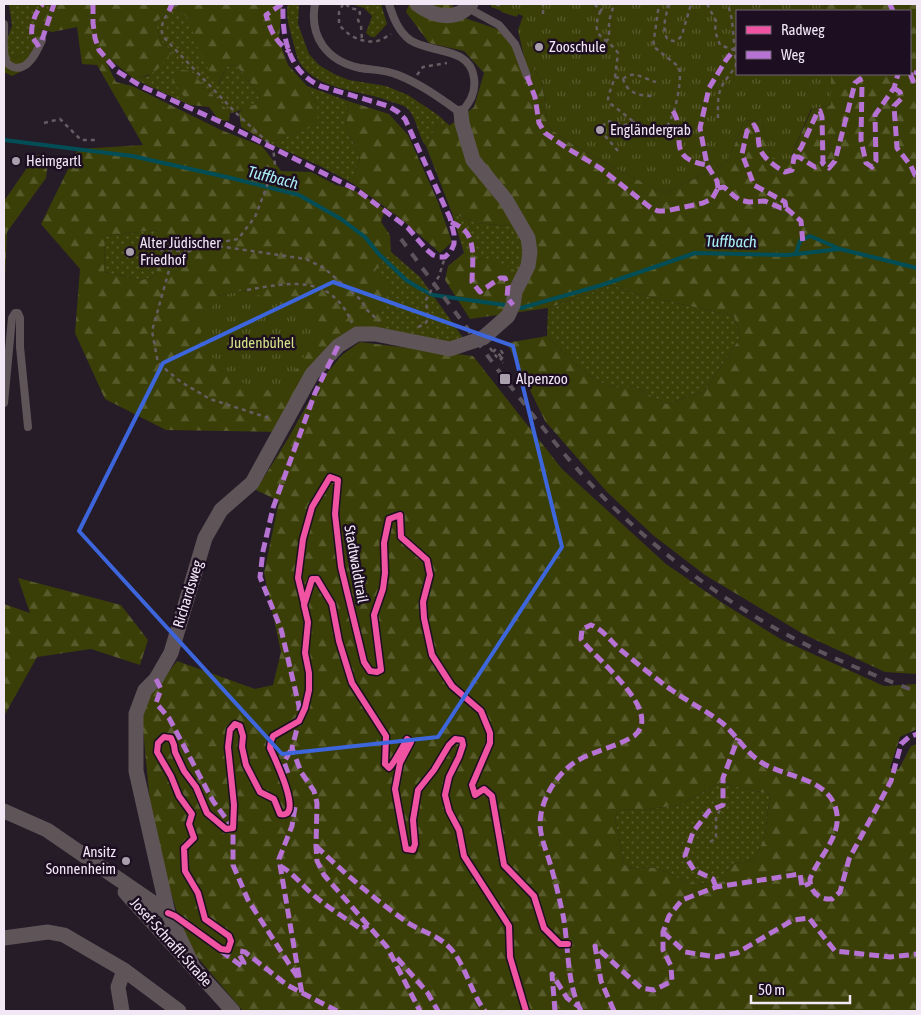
<svg xmlns="http://www.w3.org/2000/svg" width="921" height="1015" viewBox="0 0 921 1015" font-family="'Asap Condensed',sans-serif">
<style>
.grass{fill:url(#grass-dots)}
.forest{fill:url(#forest-firs);fill-rule:evenodd}
.park{fill:url(#park-tufts)}
.lines{fill:none;stroke-linecap:round;stroke-linejoin:round}
.stream{stroke:#034e56;stroke-width:4}
.path{stroke:#665d62;stroke-width:2.5;stroke-dasharray:4 4;stroke-linecap:butt}
.lane{stroke:#5f5458;stroke-width:8}
.street{stroke:#5f5458;stroke-width:15}
.rail{stroke:#5d545b;stroke-width:4;stroke-dasharray:9 9;stroke-linecap:butt}
.quiet{stroke:#b673d3;stroke-width:5;stroke-dasharray:10 5;stroke-linecap:butt}
.cycleway-casing{stroke:#1d0e22;stroke-width:9}
.cycleway{stroke:#f153a3;stroke-width:6}
.marked{fill:none;stroke:#3d65dc;stroke-width:4;stroke-linejoin:round}
.poi-dot{fill:#aaa0ad;stroke:#1d0e22;stroke-width:2}
.labels{text-anchor:middle;stroke-width:5;stroke-linejoin:round;paint-order:stroke}
.poi-label{font-size:15px;fill:#f1e7f5;stroke:#1d0e22;text-anchor:start}
.park-label{font-size:15px;fill:#d2e186;stroke:#1d0e22}
.street-label{font-size:15px;fill:#f1e7f5;stroke:#1d0e22}
.water-label{font-size:16px;font-style:italic;fill:#aaf0f9;stroke:#1d0e22}
</style>
<defs>
<pattern id="grass-dots" width="8" height="8" patternUnits="userSpaceOnUse" patternTransform="scale(1.25)"><rect width="8" height="8" fill="#3a3f07"/><path d="M2 2h.1M6 6h.1" fill="none" stroke="#575b2c" stroke-width="1.8" stroke-linecap="round"/></pattern>
<pattern id="forest-firs" width="22" height="20" patternUnits="userSpaceOnUse" patternTransform="scale(1.25)"><rect width="22" height="20" fill="#3a3f07"/><path d="M5 1l3.5 6h-7zM16 11l3.5 6h-7z" fill="#575b2c"/></pattern>
<pattern id="park-tufts" width="24" height="20" patternUnits="userSpaceOnUse" patternTransform="scale(1.25)"><rect width="24" height="20" fill="#3a3f07"/><path d="M3 7l-1-3M5 7V3M7 7l1-3M15 17l-1-3M17 17v-4M19 17l1-3" fill="none" stroke="#575b2c"/></pattern>
</defs>
<rect width="100%" height="100%" fill="#251c28"/>
<path class="grass" d="M9,4H49L51,8L36,28L43,30L36,48L14,58L4,53V47L12,26Z
M288,4H299L298,24L309,54L319,65L334,74L349,80L386,86L408,95L438,115L450,126L445,129L437,124L426,146C417,135 417,114 404,106C400,104 394,103 389,101C361,90 322,91 302,66C297,60 295,49 293,41C290,30 285,16 288,4Z
M351,4H381L387,24L375,37H371L366,33L372,16L364,8Z
M177,8L189,19L218,85L228,65L237,66L260,95L255,105C245,106 240,112 230,113L190,71L172,79L190,105L134,79L148,76L172,52L161,41L155,22Z
M307,86L348,101L346,127L360,158L352,183L320,166L269,143L317,125V105Z
M452,213L477,223L521,227L528,238L523,276L464,253Z
M156,230C164,249 160,257 155,276L142,280L104,272L105,236Z
M391,252L420,277L464,339L450,344L383,329L375,271Z
M612,285L637,294L734,316L740,338L705,391L667,404L633,386C602,398 567,355 547,336L548,308Z
M720,783L770,794L765,836L755,859L734,864L725,873L726,881C714,883 699,885 687,882C676,879 667,870 654,868C642,866 636,872 624,864L615,818L619,809L641,810L679,805Z"/>
<path class="forest" d="M49,4H282L279,40L288,65L307,86L317,105L318,125L269,143L241,127L239,112L245,106L255,105L260,95L237,66L228,65L217,86L198,49L189,19L177,8L155,22L161,41L172,52C158,70 156,74 134,79L112,61L106,62L116,82L132,86L221,130L262,146L281,171L311,172L336,185L352,189L385,209L381,222L390,235L391,252L375,271L391,288L380,312L387,319L383,329L341,337L279,432L166,430L105,399L75,333L80,269L41,224L78,149L143,145L97,65L82,64L77,27L52,32L36,28L34,14L51,8ZM156,230C164,249 160,257 155,276L142,280L104,272L105,236ZM247,290L270,391L217,296Z
M409,4H451L462,17L497,29L524,57L542,80L548,127L575,146L664,194L727,162L745,120L762,121L771,156L788,163L812,109L831,105V74H910V11H826L824,4H917V674L885,672L803,634L705,575L654,536L607,492L545,421L507,343L547,336C567,355 602,398 633,386L667,404L705,391L740,338L734,316L637,294L612,285L548,308L470,319L445,280L448,266L464,253L500,262L523,276L528,266L521,227L477,223L452,213L426,146L437,124L445,129L474,107L484,73L464,51L429,43L406,12Z
M36,48L24,70L12,76L4,72V53L14,58Z
M176,69L190,71L230,113L229,121L219,120L209,107L190,105L172,80Z
M348,101L389,114L408,135L438,202L452,242L440,253L400,218L352,183L360,158L346,127Z
M36,155L49,156L46,178L7,232L4,301V201Z
M360,342L473,356L562,469L666,564L721,602L782,640L884,686L917,684V729L900,737L890,768L899,769L911,746L917,744V1011H243L187,945L153,834L142,719L148,698L177,661L255,689L273,685L281,652L264,573L279,501L256,490L289,437L321,380L342,355ZM720,783L770,794L765,836L755,859L734,864L724,874L726,881C714,883 699,885 687,882C676,879 667,870 654,868C641,866 636,872 624,864L615,818L619,809L641,810L679,805Z
M18,578L121,605L148,640L140,665L91,649L37,657L4,716V604L30,613Z"/>
<path class="park" d="M491,4H824L826,11H737V74H831V105L811,109L788,163L771,157L762,121L745,120L727,162L664,194L575,146L548,127L542,80L524,57L518,30L523,16L518,14L517,17L501,12L502,11L491,7Z
M247,290L299,313L317,330C312,344 305,355 297,368C293,373 289,383 283,386C252,404 217,361 197,341L217,296Z"/>
<g class="lines">
<path class="stream" d="M4,140L132,156L231,178L299,195L341,219L365,237L378,253L406,280L421,289L433,295L505,305
M796,254L800,241L810,236L838,248
M521,308L602,285L695,253L788,255L840,249L917,268"/>
<path class="path" d="M178,4C169,10 160,21 162,33C163,36 167,41 170,44L236,113L273,147L275,165L255,217L238,239L207,245L181,254L170,267L152,331L158,363L181,382L210,399L272,419
M343,4L339,12V24C346,35 363,44 377,41C382,40 387,36 391,34
M346,4L350,8L359,10L360,13L358,20L361,26L362,40
M496,4L503,7
M595,4L600,12C589,39 607,36 618,53L615,77L609,94L608,99L611,104L634,122
M669,4C666,15 661,30 668,40L674,41L680,38L682,35L691,4
M707,4L716,21L715,31L720,45L734,50
M600,12L605,4
M543,14V4
M606,42L609,38V21L614,4
M417,75L423,67L447,63
M615,77L623,79C627,93 639,96 653,96
M623,79C634,69 643,79 656,82
M718,118C718,108 717,95 722,86C726,78 732,73 736,65L732,20L728,4
M44,123L60,119L81,140H97
M618,151L600,130L607,121L625,125L634,122C642,126 654,135 663,130C674,124 683,79 679,67L653,46L659,4
M211,245L306,259L324,268L361,300L367,310L379,321
M160,250L186,251
M247,290C291,282 331,274 352,323
M418,327L425,324L428,319L426,300L439,276L445,257
M490,348L499,360L502,358
M493,352L497,348
M501,357L498,353L501,351L504,355L500,361L503,363
M710,842L716,838V817L723,805"/>
<path class="lane" d="M315,4C309,37 327,61 360,68C373,70 387,70 398,75C421,84 441,99 461,113C470,102 476,93 474,78C470,46 431,54 410,40C398,31 393,17 389,4
M468,8L499,25L515,44L527,76
M4,24C5,35 1,52 7,63C9,65 11,66 13,67C28,72 37,51 42,40
M4,403L12,318L15,313H18L20,318V347L28,427"/>
<path class="street" d="M417,4C434,17 456,22 471,4
M4,811L47,830L168,913
M125,892L233,1011
M4,938L48,932L64,935L124,970L179,1011
M192,964L168,913L136,771V714L145,690L156,679L171,653L205,538L221,510L252,483L312,374L338,346L357,334H375L450,349L483,338L508,316L513,305L515,292L528,266L530,252L528,238L506,200L473,160L462,123L461,113
M122,1011L118,987L124,970"/>
<path class="rail" d="M401,239C433,283 466,326 498,370C533,415 567,461 607,501C669,562 741,614 819,651C851,666 884,679 917,692"/>
<path class="quiet" d="M93,4V23L95,38L99,50L117,71L141,86L223,123L357,190L408,228L426,249L433,255L439,257H445L451,251L454,244V234L450,218L405,119L398,112L388,106L320,86C288,71 282,37 283,4
M282,4L266,15C271,32 276,42 290,52
M890,4L893,11
M169,11L172,4
M42,40L54,4
M39,47C37,43 33,39 32,36C30,26 36,10 43,4
M910,73L913,81L917,71
M527,76L535,97L539,123L545,133L567,148L600,168L651,208L658,211H666L703,203L712,199L718,188
M894,88L900,92L902,98L894,106L897,148L911,166L915,175H917
M673,111C688,134 663,158 707,165
M794,157H799L815,167L823,163
M718,188L724,187L734,196L740,200L749,202L765,201L781,208H786L785,202L754,185L742,154L747,131L754,125C760,132 757,141 760,149C764,159 776,167 785,172L792,170L794,157L801,148L817,113L820,111L822,117L823,163L829,168L835,161L855,83L860,79L862,84L861,140L866,163L872,167L876,161L875,115L894,88L898,74
M718,188L717,181L707,165L700,128L709,88L726,60L734,50
M786,208L801,221L803,244
M451,222C455,224 459,226 462,228C477,239 472,266 472,282L480,292L500,278H505L508,286L507,297L513,305
M338,346L315,393L273,508L263,551L260,577L281,629L299,706V721L292,748L301,772L314,791L317,803L316,846L317,861L324,875L387,947L420,1011
M156,679L161,689L156,703L169,718L213,801L233,828V865L248,900L300,981
M288,773L284,762L292,748
M295,807L292,826L279,859L302,994
M316,846C343,872 373,898 404,920C417,930 435,934 447,945C465,961 470,992 485,1011
M280,866C292,872 300,883 310,892C325,906 344,917 361,929L368,925
M716,887L713,879L694,870L685,856L693,832L709,811L723,805V778L738,738
M663,932L685,952L716,957L737,953L793,920L809,918L835,951L890,957L917,954
M221,951L243,967L244,963L239,954L240,951L245,952L287,985L337,1011
M397,958L427,992L438,1011
M555,1011L552,974L567,998L578,1006
M581,1011C566,982 569,946 563,915C559,897 555,880 550,863C546,850 540,836 540,823C541,799 556,775 575,762C593,751 616,747 634,736C665,711 595,659 581,639L582,629L591,625C603,629 612,643 622,651C639,665 656,679 673,691C689,702 706,711 721,722C735,733 744,750 758,760C780,777 824,776 835,806C845,834 819,855 810,879C810,892 819,900 832,899L840,892L849,859L891,781L901,744L909,737L917,734
M614,1011L601,981L595,946L641,988L654,990L672,981L671,966L663,950V932L669,916L682,900L716,887L800,874L802,887L810,883"/>
<defs>
<path id="cycleway" d="M304,603L298,578L303,539L312,507L330,477L338,480L335,514L341,567L364,662L370,671L377,672L381,670L374,615L383,589L385,573L384,543L389,519L400,515L401,537L427,560L430,575L423,602L424,618L432,655L452,686L481,711L490,733V743L472,785L475,795L484,789L492,796L504,865L534,896L544,928L560,944H568
M168,913L175,916L221,949L228,950L231,941L229,936L205,919L198,893L185,871L184,848L194,838L189,824L192,814L179,796L171,776L157,752L158,743L164,737L171,738L174,745L175,752L184,771L196,787L207,813L226,829L233,828L234,805L228,747L230,730L235,724L240,726L243,736L242,747L246,765L260,792L274,799L280,814C305,820 274,757 270,748L271,741L273,736L299,721L305,708L309,690V673L305,653L308,622L304,605L312,579H317L332,604L339,641L352,683L386,736L385,764L389,768C393,765 403,746 407,739L411,742L400,763L395,789L406,849L413,850L415,844L413,820L418,790L434,770L449,745L455,739L462,740L463,745L459,757L449,777L445,795L449,811L459,830L464,856L509,926L510,957L526,1011"/>
</defs>
<use href="#cycleway" class="cycleway-casing"/>
<use href="#cycleway" class="cycleway"/>
</g>
<path class="marked" d="M333,282L513,346L562,547L438,737L282,754L79,531L163,363Z"/>
<g class="poi-dot">
<circle cx="539" cy="47" r="5"/>
<circle cx="600" cy="130" r="5"/>
<circle cx="16" cy="161" r="5"/>
<circle cx="130" cy="252" r="5"/>
<rect x="499" y="373" width="12" height="12" rx="2.5"/>
<circle cx="126" cy="861" r="5"/>
</g>
<g class="labels">
<g class="poi-label">
<text x="549" y="52">Zooschule</text>
<text x="610" y="135">Engländergrab</text>
<text x="26" y="166">Heimgartl</text>
<text x="140" y="248">Alter Jüdischer<tspan x="140" dy="17">Friedhof</tspan></text>
<text x="516" y="384">Alpenzoo</text>
<text x="116" y="857" text-anchor="end">Ansitz<tspan x="116" dy="17">Sonnenheim</tspan></text>
</g>
<g class="park-label">
<text x="262" y="348">Judenbühel</text>
</g>
<g class="street-label">
<text transform="translate(356 564) rotate(80)" y="5">Stadtwaldtrail</text>
<text transform="translate(188 594) rotate(-73)" y="5">Richardsweg</text>
<text transform="translate(171 942) rotate(48)" y="5">Josef-Schraffl-Straße</text>
</g>
<g class="water-label">
<text transform="translate(273 177) rotate(14)" y="6">Tuffbach</text>
<text transform="translate(731 241) rotate(1)" y="6">Tuffbach</text>
</g>
</g>
<rect width="921" height="1015" fill="none" stroke="#f1e7f5" stroke-width="10"/>
<rect x="736" y="10" width="175" height="65" fill="#1d0e22" stroke="#726576"/>
<rect x="746" y="26" width="25" height="8" fill="#f153a3" stroke="#726576"/>
<text x="781" y="35" font-size="15" fill="#f1e7f5">Radweg</text>
<rect x="746" y="51" width="25" height="8" fill="#b673d3" stroke="#726576"/>
<text x="781" y="60" font-size="15" fill="#f1e7f5">Weg</text>
<path d="M751 995v8h99v-8" fill="none" stroke="#f1e7f5" stroke-width="2.5"/>
<text x="758" y="995" font-size="15" fill="#f1e7f5" stroke="#1d0e22" stroke-width="4" paint-order="stroke">50 m</text>
</svg>
